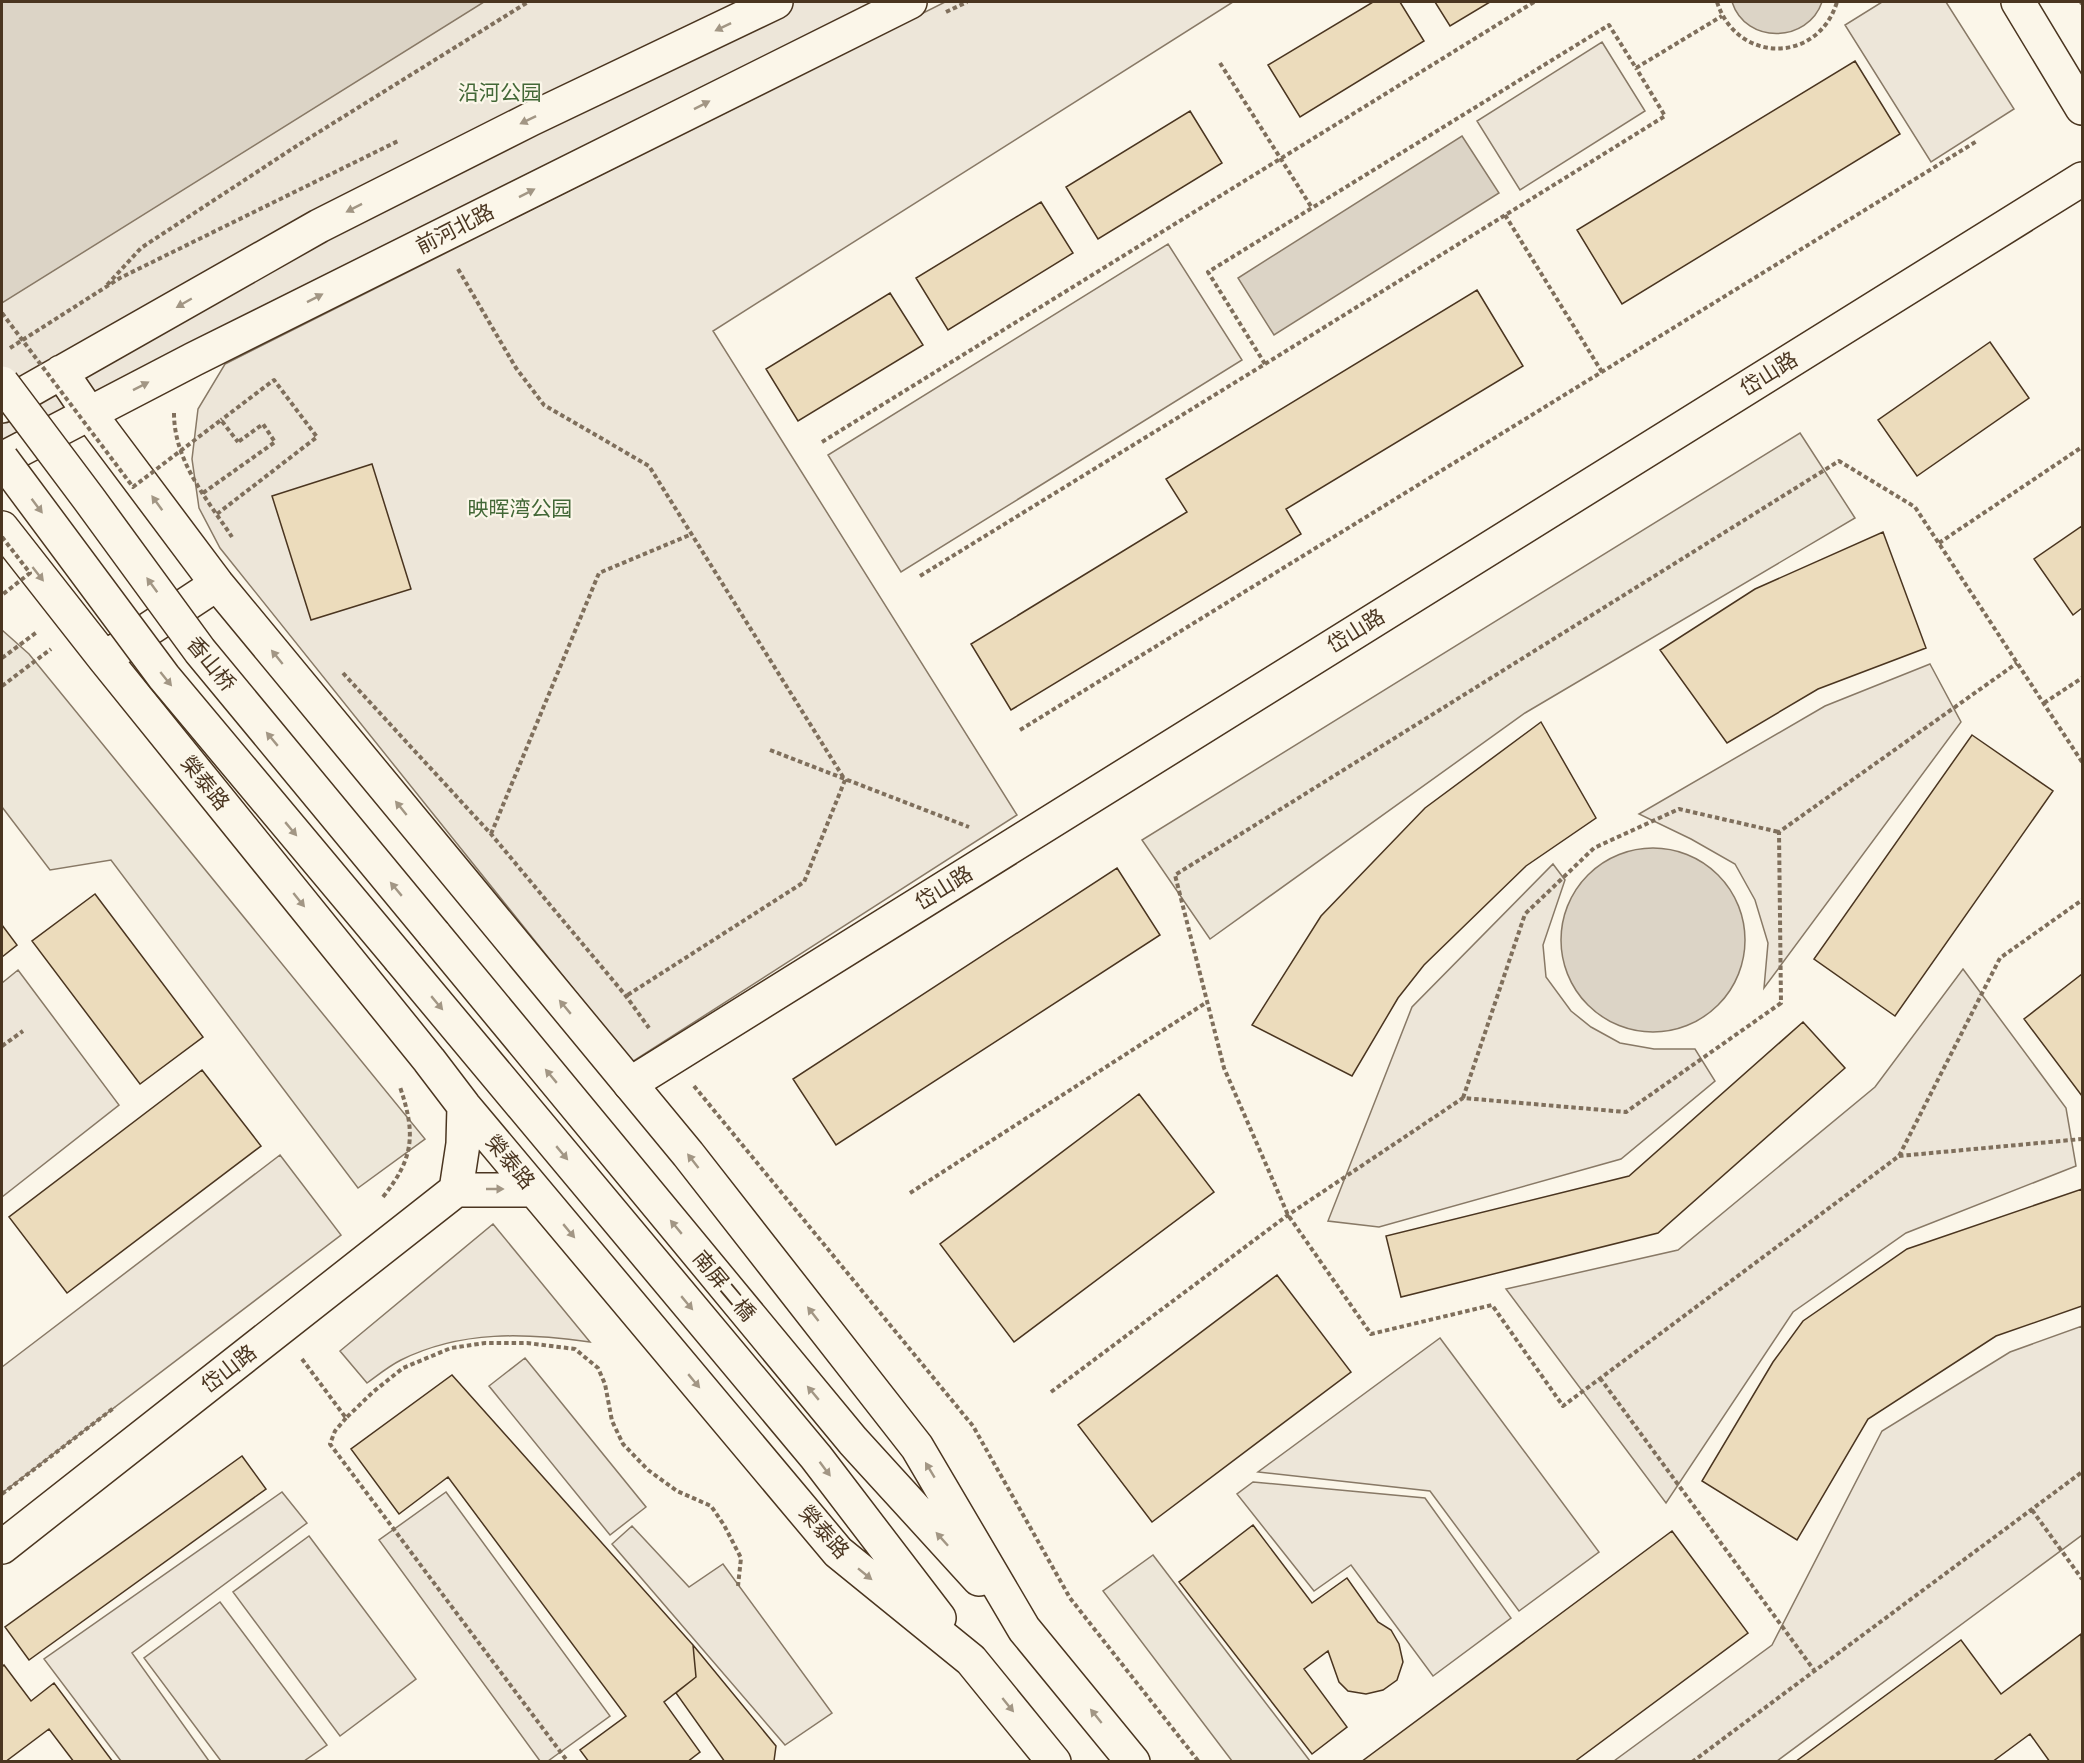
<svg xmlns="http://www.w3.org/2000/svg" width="2084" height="1763" viewBox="0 0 2084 1763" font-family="'Noto Sans','Noto Sans SC',sans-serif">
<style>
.green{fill:#ede6d9;stroke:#887966;stroke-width:1.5}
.parking{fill:#ede7d9;stroke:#887966;stroke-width:1.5}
.water{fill:#dcd4c6;stroke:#887966;stroke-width:1.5}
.building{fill:#ecdcbc;stroke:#4a3520;stroke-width:1.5}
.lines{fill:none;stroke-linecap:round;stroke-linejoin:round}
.street-casing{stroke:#4a3520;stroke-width:36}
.secondary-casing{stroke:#4a3520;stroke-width:36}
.path{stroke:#7f6f5c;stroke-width:4;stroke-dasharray:4.5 3;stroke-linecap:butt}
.street{stroke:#fbf6e9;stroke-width:33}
.secondary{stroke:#fbf6e9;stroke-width:33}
.secondary-bridge-casing{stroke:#4a3520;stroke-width:36;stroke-linecap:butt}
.path-bridge{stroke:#7f6f5c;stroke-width:4;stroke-dasharray:4.5 3;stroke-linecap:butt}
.secondary-bridge{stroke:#fbf6e9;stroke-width:33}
.oneway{fill:#a29684}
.labels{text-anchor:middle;stroke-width:4.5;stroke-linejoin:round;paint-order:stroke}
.park-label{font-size:21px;fill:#436837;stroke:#fbf6e9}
.street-label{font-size:21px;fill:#4a3520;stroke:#fbf6e9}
</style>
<rect width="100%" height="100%" fill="#fbf6e9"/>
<path class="green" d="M480,2H874L2,445V299Z
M945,2H1233L713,331L1017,815L632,1062L220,548L199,508L192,459L198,409L225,364Z
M1882,2H1946L2014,109L1931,162L1845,25Z
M1602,42L1645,111L1520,190L1477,121Z
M1168,244L1242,360L901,572L828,455Z
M1930,664L1961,722L1764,988L1768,943L1755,900L1735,864L1691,839L1639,814L1825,706Z
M1553,864L1565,880L1543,945L1546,977L1571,1011L1591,1027L1620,1043L1654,1049H1695L1715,1081L1621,1159L1379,1227L1328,1221L1412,1007Z
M1963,969L2066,1108L2076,1166L1906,1233L1793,1312L1666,1503L1506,1289L1678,1250L1875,1087Z
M18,970L119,1105L2,1197V983Z
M280,1155L341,1235L2,1493V1367Z
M493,1224L590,1342C526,1333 461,1330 401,1360C389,1366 378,1375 367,1383L340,1351Z
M2082,1326V1535L1777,1761H1614L1772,1645L1882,1431L2010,1352Z
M1440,1338L1599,1552L1519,1611L1430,1491L1258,1472Z
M525,1358L646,1507L610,1535L489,1386Z
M1253,1482L1425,1498L1511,1618L1433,1676L1351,1565L1314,1591L1237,1494Z
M282,1492L307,1523L132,1653L209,1761H121L44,1659Z
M446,1492L610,1716L548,1761H540L379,1540Z
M632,1526L689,1587L723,1564L832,1713L785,1745L612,1544Z
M309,1536L416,1679L340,1736L233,1592Z
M220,1602L327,1745L304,1761H221L144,1658Z"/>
<path class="parking" d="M1800,433L1855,518L1525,713L1210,939L1142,840Z
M2,630L29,654L425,1139L358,1188L111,860L50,870L2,807Z
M1153,1555L1310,1761H1232L1103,1591Z"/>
<path class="water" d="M2,2H484L2,303Z
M1732,2H1822C1808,43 1746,45 1732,2Z
M1462,136L1499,193L1274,335L1238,278Z
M1561 940a92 92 0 1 1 184 0a92 92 0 1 1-184 0Z"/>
<path class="building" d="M1373,2H1400L1424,41L1300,117L1268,65Z
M1435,2H1490L1450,26Z
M1855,61L1900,134L1622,304L1577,230Z
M1190,111L1222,163L1098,239L1066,187Z
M1041,202L1073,253L948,330L916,278Z
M1477,290L1523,366L1286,509L1301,534L1011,710L971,644L1187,512L1166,479Z
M890,293L923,345L798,421L766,369Z
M1990,342L2029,398L1917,476L1878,420Z
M372,464L411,589L311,620L272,496Z
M2082,526V608L2073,615L2034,559Z
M1883,532L1926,648L1818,689L1727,743L1660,650L1755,589Z
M1541,722L1596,818L1526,866L1424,965L1398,998L1352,1076L1252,1025L1321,916L1425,808Z
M1972,735L2053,791L1895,1016L1814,959Z
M1117,868L1160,935L836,1145L793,1079Z
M95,894L203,1037L140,1084L32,941Z
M2,925L17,945L2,957Z
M2082,974V1096L2024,1019Z
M1803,1022L1845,1068L1658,1233L1401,1297L1386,1236L1629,1176Z
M202,1070L261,1146L67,1293L9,1217Z
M1139,1094L1214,1192L1014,1342L940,1244Z
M2082,1189V1306L1996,1336L1868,1419L1797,1540L1702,1481L1773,1362L1803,1321L1907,1249Z
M1277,1275L1351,1372L1152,1522L1078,1425Z
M452,1375L693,1645L696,1677L664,1702L700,1752L687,1762H589L580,1750L626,1716L448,1477L399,1514L351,1449Z
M242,1456L266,1489L29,1660L5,1627Z
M1253,1525L1312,1603L1347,1578L1378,1622L1391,1630L1399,1644L1403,1662L1397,1680L1383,1690L1366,1694L1348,1691L1339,1682L1328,1651L1304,1669L1347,1727L1312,1754L1179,1582Z
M1672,1531L1748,1633L1574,1762H1361Z
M2081,1634L2082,1762H2050L2030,1734L1992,1762H1795L1961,1640L2001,1694Z
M693,1645L776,1746L774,1761L725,1762L676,1693L696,1677Z
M4,1665L31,1701L54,1683L113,1762H74L49,1729L5,1762H2V1667Z"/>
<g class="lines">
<defs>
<path id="street" d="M2018,2L2082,108
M630,1084L2082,179"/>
<path id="secondary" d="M61,372L89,413L217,584L688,1154L917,1447L1024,1629L1133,1762
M2,406L319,226L531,119L776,2
M2,459L194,359L910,2
M2,528L104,658L429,1060L464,1106L838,1552L971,1660L1054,1762
M111,654L217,584
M434,934L853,1441L979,1579
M400,959L816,1457L939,1618
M456,1190L463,1144L464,1106
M456,1190H534
M2,1547L456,1190"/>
</defs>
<use href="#street" class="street-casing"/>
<use href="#secondary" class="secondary-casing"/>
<path class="path" d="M1717,2C1737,64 1818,64 1837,2
M2081,2L2082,4
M946,12L967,2
M1220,63L1312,208
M1505,215L1602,372
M458,269L516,368L544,405L649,466L845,780L804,882L626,996
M107,285L141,248L298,145L528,2
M10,348L120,278L398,141
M1265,364L1665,116L1636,68
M174,413C174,461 207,499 232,537
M822,442L1534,2
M203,493L275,442L263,424L238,442
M217,514L317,437L274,380L221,420
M1939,543L2082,447
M920,576L1265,364L1208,272L1609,25L1636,68L1722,16
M2,658L37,632
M343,673L491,834L626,996L649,1028
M2,686L51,649
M2044,703L2082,678
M1020,730L1977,141
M770,750L969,827
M2082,762L1915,507L1839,461L1175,875L1224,1068L1288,1215L1371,1334L1492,1305L1563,1406L1899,1156L2000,958L2082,900
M491,834L599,573L692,534
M2,1046L23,1031
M694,1086L973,1426L1070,1598L1199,1762
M1463,1098L1525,914L1594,848L1679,809L1779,832
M1899,1156L2082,1139
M910,1193L1207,1002
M383,1197C414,1158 416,1134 400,1087
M302,1359L346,1418L373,1392L403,1368L451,1348L485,1343H527L575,1349L598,1368L605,1384L612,1421L623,1444L648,1470L677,1491L711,1506L724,1525L741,1558L738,1586
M1600,1378L1814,1670
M1051,1392L1288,1215L1463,1098L1626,1112L1781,1003L1779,832L2017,663
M346,1418L335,1431L330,1444L568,1762
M2,1494L115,1407
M2032,1510L2082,1579
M1692,1762L2082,1472"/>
<use href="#street" class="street"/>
<use href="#secondary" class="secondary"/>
<defs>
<path id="secondary-bridge" d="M2,383L89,499L200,651L434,934
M2,459L164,677L400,959"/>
</defs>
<use href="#secondary-bridge" class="secondary-bridge-casing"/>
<path class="path-bridge" d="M2,313L133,487L221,420L238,442
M2,537L30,573L2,595"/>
<use href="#secondary-bridge" class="secondary-bridge"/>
</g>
<defs><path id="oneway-solid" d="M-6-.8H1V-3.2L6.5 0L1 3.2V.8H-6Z" transform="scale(1.5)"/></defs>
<g class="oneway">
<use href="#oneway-solid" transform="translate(723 27) rotate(154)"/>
<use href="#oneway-solid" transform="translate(702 105) rotate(-27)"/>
<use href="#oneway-solid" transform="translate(528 120) rotate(154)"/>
<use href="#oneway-solid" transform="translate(527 193) rotate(-27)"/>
<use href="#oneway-solid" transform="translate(354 208) rotate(153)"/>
<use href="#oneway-solid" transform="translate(315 298) rotate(-27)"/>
<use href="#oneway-solid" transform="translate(184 303) rotate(150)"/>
<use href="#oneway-solid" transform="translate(141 386) rotate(-27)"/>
<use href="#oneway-solid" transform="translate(157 503) rotate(-126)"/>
<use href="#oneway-solid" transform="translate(37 506) rotate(53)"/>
<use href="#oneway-solid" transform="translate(38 574) rotate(52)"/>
<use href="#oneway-solid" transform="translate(152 585) rotate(-126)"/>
<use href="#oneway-solid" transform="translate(277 657) rotate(-129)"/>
<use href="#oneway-solid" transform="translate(166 679) rotate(51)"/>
<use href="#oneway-solid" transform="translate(272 739) rotate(-130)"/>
<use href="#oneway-solid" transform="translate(401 808) rotate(-129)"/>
<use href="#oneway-solid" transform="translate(291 829) rotate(50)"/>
<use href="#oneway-solid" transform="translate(396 889) rotate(-130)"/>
<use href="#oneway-solid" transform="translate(299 900) rotate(51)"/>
<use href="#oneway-solid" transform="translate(437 1003) rotate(50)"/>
<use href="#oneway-solid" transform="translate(565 1007) rotate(-130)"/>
<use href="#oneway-solid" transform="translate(551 1076) rotate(-130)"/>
<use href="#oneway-solid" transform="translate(562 1153) rotate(50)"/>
<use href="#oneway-solid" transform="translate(693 1161) rotate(-128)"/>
<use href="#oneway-solid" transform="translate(495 1189)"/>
<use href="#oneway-solid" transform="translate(676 1227) rotate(-130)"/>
<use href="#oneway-solid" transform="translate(569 1231) rotate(50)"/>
<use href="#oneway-solid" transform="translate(687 1303) rotate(50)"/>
<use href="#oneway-solid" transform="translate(813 1314) rotate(-128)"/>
<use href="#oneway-solid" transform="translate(694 1381) rotate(50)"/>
<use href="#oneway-solid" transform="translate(813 1393) rotate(-130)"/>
<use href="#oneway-solid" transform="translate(825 1469) rotate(53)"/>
<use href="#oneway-solid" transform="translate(930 1470) rotate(-121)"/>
<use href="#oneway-solid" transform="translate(942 1539) rotate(-132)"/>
<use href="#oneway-solid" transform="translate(865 1574) rotate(39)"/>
<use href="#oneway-solid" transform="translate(1008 1705) rotate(51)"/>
<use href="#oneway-solid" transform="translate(1096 1716) rotate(-129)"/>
</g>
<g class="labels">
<g class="park-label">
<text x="500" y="100">沿河公园</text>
<text x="520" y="516">映晖湾公园</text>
</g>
<g class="street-label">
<text transform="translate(455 229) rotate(-27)" y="7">前河北路</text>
<text transform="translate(1769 374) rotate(-32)" y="7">岱山路</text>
<text transform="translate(1356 631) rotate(-32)" y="7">岱山路</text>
<text transform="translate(211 664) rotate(51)" y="7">香山桥</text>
<text transform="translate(205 783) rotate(51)" y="7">榮泰路</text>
<text transform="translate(944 888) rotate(-32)" y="7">岱山路</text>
<text transform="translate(510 1162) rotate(50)" y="7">榮泰路</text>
<text transform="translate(724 1286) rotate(50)" y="7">南屏二橋</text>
<text transform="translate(229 1369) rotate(-38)" y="7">岱山路</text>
<text transform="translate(824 1532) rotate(48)" y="7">榮泰路</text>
</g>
</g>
<rect width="2084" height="1763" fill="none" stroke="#4a3520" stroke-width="6"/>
</svg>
